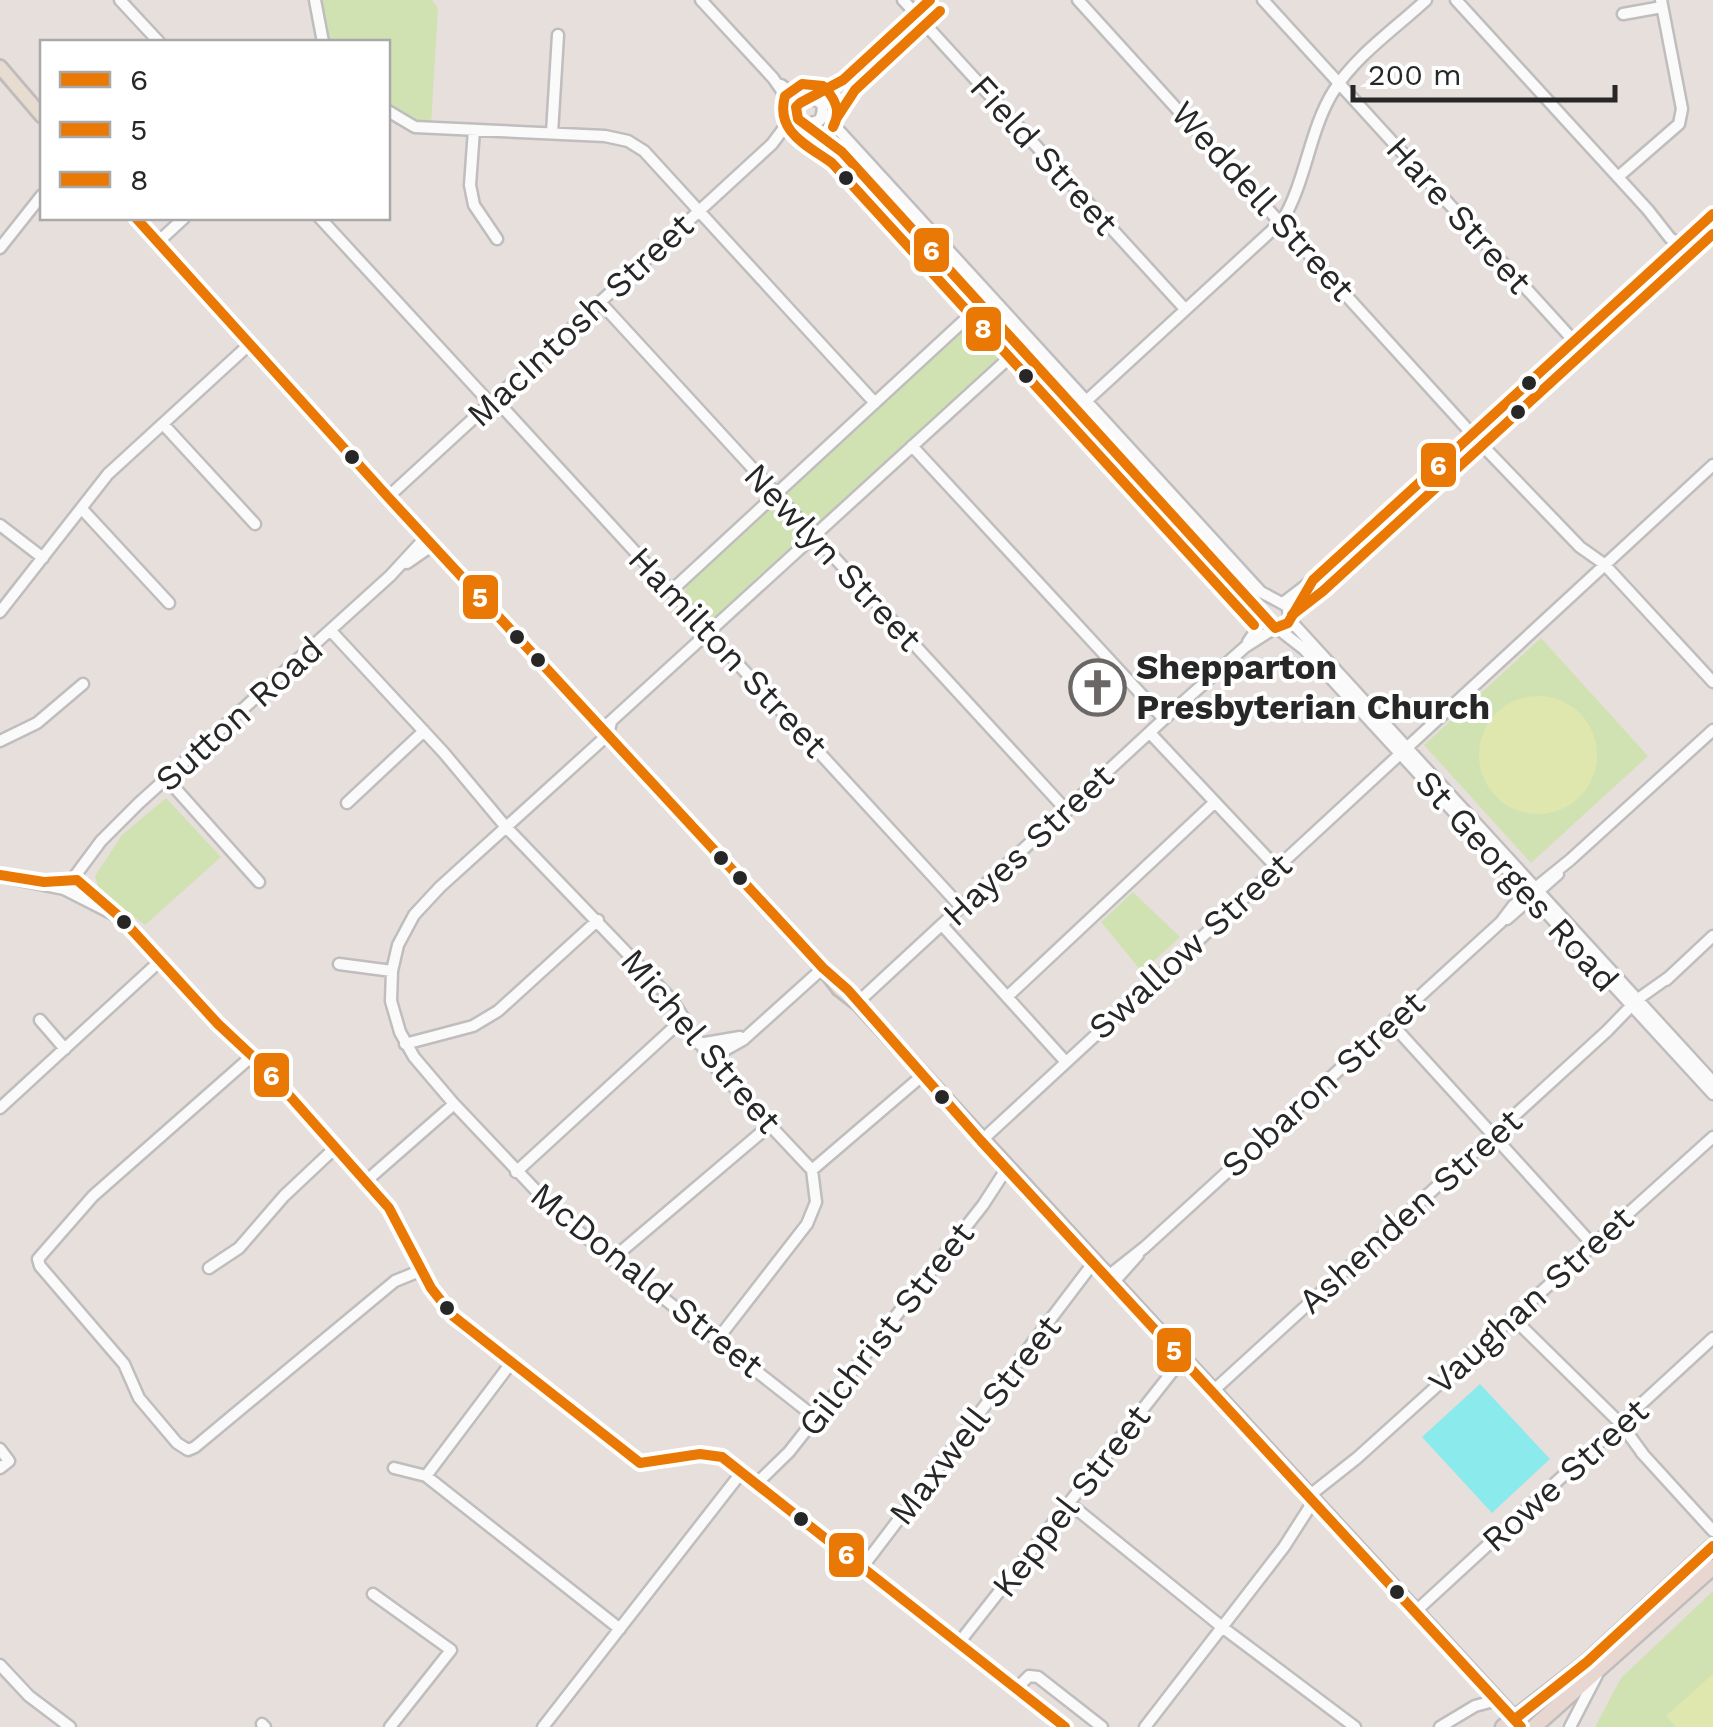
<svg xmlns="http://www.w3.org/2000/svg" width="1713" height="1727" viewBox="0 0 1713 1727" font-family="'Work Sans',sans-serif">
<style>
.green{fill:#d1e2b2}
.pitch{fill:#dfe7af}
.water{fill:#8beaec}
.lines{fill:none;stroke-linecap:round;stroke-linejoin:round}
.minor-casing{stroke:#bfbdbe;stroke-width:15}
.major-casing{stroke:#bfbcbb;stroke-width:18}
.highway-casing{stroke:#bfbcbb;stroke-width:19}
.minor{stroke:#fbfafa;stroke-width:10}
.major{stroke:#e6dcd0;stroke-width:12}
.highway{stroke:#e8d6d1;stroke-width:14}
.bus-1-casing{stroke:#fff;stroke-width:18}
.bus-2-casing{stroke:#fff;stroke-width:18}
.bus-3-casing{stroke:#fff;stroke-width:18}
.bus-1{stroke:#e97904;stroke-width:10}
.bus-2{stroke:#e97904;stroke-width:10}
.bus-3{stroke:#e97904;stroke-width:10}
.bus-dot{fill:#272727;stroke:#fff;stroke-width:4}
.labels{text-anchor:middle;stroke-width:8;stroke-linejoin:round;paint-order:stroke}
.street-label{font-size:35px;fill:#272727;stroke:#fff}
.poi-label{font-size:35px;font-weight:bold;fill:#272727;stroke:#fff;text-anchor:start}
.line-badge{stroke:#fff;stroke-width:4}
.badge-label{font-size:28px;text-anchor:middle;font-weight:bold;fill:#fff}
</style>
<rect width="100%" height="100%" fill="#e6dfdc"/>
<path class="green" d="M320,0H432L438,8L431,125L398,116L388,105V42H329L324,37Z
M975,318L1005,355L822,523H808L785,492Z
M770,508C784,507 800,526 801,540L717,619L704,617L685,598L686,584Z
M1541,638L1648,756L1531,863L1424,745Z
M166,798L221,857L145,925L99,890L95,876L122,835Z
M1133,892L1180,937L1142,972L1101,922Z
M1713,1591V1727H1595L1621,1678Z"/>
<path class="pitch" d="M1479 755a59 59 0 1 1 118 0a59 59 0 1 1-118 0Z
M1713,1674V1727H1676L1666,1716Z"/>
<path class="water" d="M1480,1384L1550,1459L1492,1513L1422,1437Z"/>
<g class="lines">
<defs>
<path id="minor" d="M120,0L159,42
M315,0L323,42
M701,0L773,78L796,111
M903,0L1185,309
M1078,0L1481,444L1580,547L1604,564L1713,682
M1263,0L1574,341
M1456,0L1648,210L1670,238L1680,244
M1623,14L1662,7
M781,85C786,88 790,93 796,96C810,102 830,95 820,120L806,125
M809,98L796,107L800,122L842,152L1265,615
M811,98L843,80L930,0
M388,111L415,127L605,136L628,141L644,151L875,403
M823,113L1261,592L1287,606L1290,618
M474,130L470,185L474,205L497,239
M552,133L558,35
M1618,177L1679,124L1682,109L1661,0
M320,218L490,403
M158,242L184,218
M0,248L42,195
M600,302L1067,811
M495,399L960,906
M1084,403L1282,221C1306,182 1309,131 1333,92C1355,56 1396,28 1426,0
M163,424L255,524
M912,446L1164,719
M388,497L772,144L796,112
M82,509L169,603
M0,525L43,558
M407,563L433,545
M671,591L983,303
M1283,603L1313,580L1713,214
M0,612L108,474L251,343
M1290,618L1310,585
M1290,620L1713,1082
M1277,628L1304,649L1713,1094
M331,631L444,753L505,826L672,1000L716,1068L812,1170L816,1202L807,1224L717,1340
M1248,642L1265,617
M611,722L608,734L600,742L440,887L414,915L398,945L392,971L391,1001L400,1032L414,1057L454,1104L564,1220L816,1418
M609,723L1021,347
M1150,733L1277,868
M0,741L37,723L83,684
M167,779L259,882
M347,803L424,731
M0,876L64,889L121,918L218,1024L264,1067L389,1208C406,1231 414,1256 427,1281C436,1299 449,1312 463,1326L640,1463C671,1465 690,1447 722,1457L1065,1727
M72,880L80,881L98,901
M55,883L72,880L101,841L139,803L390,576L426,537
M1507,919L1558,874
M942,925L1065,1061
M339,964L392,971
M1666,980L1713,936
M1007,997L1215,802
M857,1003L1164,719L1245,647L1275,628
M40,1020L65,1049
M1391,1023L1592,1244
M405,1044L473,1026L498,1011L598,920
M699,1044L740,1037
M252,1056L93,1196L38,1259L40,1266L124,1364L139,1398L177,1443L188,1450L195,1447L395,1281L422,1270
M709,1059L743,1040L823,968
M0,1108L160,961
M981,1141L1713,465
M812,1170L923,1075
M516,1172L684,1018
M365,1182L454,1104
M611,1260L770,1125
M209,1268L239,1248L284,1196L335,1148
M1107,1277L1145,1247L1501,922L1513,906L1570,860L1713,730
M1113,1283L1138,1255
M1512,1317L1621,1424L1643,1454
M1213,1391L1607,1031L1638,999L1669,977
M0,1449L9,1461L0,1468
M1641,1452L1713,1531
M394,1468L426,1476L620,1629
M426,1476L511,1363
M756,1484L789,1452L983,1205L1007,1168
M1069,1503L1222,1627L1355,1727
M861,1569L1094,1262
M373,1594L451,1650L390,1727
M1416,1611L1713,1338
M958,1644L1183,1358
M0,1665L29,1696L70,1727
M1016,1689L1029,1676L1038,1677L1102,1727
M262,1724L265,1727
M543,1727L741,1473
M1145,1727L1284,1547L1309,1508L1314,1492L1357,1458L1713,1137
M1440,1727L1475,1706L1497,1700
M1570,1727L1597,1675"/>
<path id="major" d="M0,67L42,116
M136,218L388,497L823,968L839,989L857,1003
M853,998L1515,1719"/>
<path id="highway" d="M1503,1727L1587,1662L1713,1546
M1534,1727L1713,1567"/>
</defs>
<use href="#minor" class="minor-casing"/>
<use href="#major" class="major-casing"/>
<use href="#highway" class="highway-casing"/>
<use href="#minor" class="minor"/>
<use href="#major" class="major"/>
<use href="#highway" class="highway"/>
<defs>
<path id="bus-1" d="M930,0L843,80L800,103L796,107L798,119L842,152L1275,628L1288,623L1313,580L1713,214
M0,875L44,882L77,880L121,918L218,1024L264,1067L389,1208L431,1288L453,1316L640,1463L700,1454L722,1457L1065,1727"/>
<path id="bus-2" d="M136,218L388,497L823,968L848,990L981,1141L1521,1727
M1515,1719L1587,1662L1713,1546"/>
<path id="bus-3" d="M836,119L855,90L940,11
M833,127C842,111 835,98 823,86L802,84L785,96C775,132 807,145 832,163L1254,625
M1292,615L1323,591L1713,234"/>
</defs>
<use href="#bus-1" class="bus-1-casing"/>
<use href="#bus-2" class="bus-2-casing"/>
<use href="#bus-3" class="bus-3-casing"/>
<use href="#bus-1" class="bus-1"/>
<use href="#bus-2" class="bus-2"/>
<use href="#bus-3" class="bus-3"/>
</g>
<defs>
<symbol id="church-ring" viewBox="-11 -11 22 22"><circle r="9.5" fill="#fff" stroke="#6a6766" stroke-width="1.5"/><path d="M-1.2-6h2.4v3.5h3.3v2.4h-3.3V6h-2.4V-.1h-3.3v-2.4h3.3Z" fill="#6a6766"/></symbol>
</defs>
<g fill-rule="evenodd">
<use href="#church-ring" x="1066" y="656" width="63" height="63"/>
</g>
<g class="bus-dot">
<circle cx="846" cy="178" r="9"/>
<circle cx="1026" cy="376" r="9"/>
<circle cx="1529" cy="383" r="9"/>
<circle cx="1518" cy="412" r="9"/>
<circle cx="352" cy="457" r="9"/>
<circle cx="517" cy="637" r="9"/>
<circle cx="538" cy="660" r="9"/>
<circle cx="721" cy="858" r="9"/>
<circle cx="740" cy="878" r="9"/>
<circle cx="124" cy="922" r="9"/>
<circle cx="942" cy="1097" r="9"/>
<circle cx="447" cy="1308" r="9"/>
<circle cx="801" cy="1519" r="9"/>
<circle cx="1397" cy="1592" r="9"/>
</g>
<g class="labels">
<g class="street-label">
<text transform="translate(1044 155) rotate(48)" y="12">Field Street</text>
<text transform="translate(1263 201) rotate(48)" y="12">Weddell Street</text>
<text transform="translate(1459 215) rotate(48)" y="12">Hare Street</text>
<text transform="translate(580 320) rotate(-43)" y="12">MacIntosh Street</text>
<text transform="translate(833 557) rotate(47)" y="12">Newlyn Street</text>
<text transform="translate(728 652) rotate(47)" y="12">Hamilton Street</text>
<text transform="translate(239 714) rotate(-42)" y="12">Sutton Road</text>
<text transform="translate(1028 845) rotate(-43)" y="12">Hayes Street</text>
<text transform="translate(1517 881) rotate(48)" y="12">St Georges Road</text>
<text transform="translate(1190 946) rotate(-42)" y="12">Swallow Street</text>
<text transform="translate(701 1041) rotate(50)" y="12">Michel Street</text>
<text transform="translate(1323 1084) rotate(-42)" y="12">Sobaron Street</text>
<text transform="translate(1410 1211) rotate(-42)" y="12">Ashenden Street</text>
<text transform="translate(647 1280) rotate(39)" y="12">McDonald Street</text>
<text transform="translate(1531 1300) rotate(-42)" y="12">Vaughan Street</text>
<text transform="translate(886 1329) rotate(-52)" y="12">Gilchrist Street</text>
<text transform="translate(975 1420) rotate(-52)" y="12">Maxwell Street</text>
<text transform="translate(1565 1475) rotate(-42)" y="12">Rowe Street</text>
<text transform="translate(1071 1501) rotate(-52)" y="12">Keppel Street</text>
</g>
<g class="poi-label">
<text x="1136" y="679">Shepparton<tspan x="1136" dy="40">Presbyterian Church</tspan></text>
</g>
</g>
<g class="line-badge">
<rect x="912" y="226" width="39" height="48" rx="10" fill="#e97904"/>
<rect x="964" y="305" width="39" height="48" rx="10" fill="#e97904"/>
<rect x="1419" y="441" width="39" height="48" rx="10" fill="#e97904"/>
<rect x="461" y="573" width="39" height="48" rx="10" fill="#e97904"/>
<rect x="252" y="1051" width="39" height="48" rx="10" fill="#e97904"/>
<rect x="1155" y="1326" width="38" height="48" rx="10" fill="#e97904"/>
<rect x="827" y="1531" width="39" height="48" rx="10" fill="#e97904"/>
</g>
<g class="badge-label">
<text x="931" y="260">6</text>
<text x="983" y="338">8</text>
<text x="1438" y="475">6</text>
<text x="480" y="607">5</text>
<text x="271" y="1085">6</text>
<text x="1174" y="1360">5</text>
<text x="846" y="1564">6</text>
</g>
<rect x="40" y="40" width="350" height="180" fill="#ffffff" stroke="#a9a9a9" stroke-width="2.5"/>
<rect x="60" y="72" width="50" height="15" fill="#e97904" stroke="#a9a9a9" stroke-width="2.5"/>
<text x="130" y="90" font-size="30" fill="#272727">6</text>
<rect x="60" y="122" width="50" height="15" fill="#e97904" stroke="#a9a9a9" stroke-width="2.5"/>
<text x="130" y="140" font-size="30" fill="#272727">5</text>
<rect x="60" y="172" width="50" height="15" fill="#e97904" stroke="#a9a9a9" stroke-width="2.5"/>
<text x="130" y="190" font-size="30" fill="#272727">8</text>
<path d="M1353 85v15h262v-15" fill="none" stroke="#272727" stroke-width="5"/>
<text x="1368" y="85" font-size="30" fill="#272727" stroke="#ffffff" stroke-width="8" paint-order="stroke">200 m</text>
</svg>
